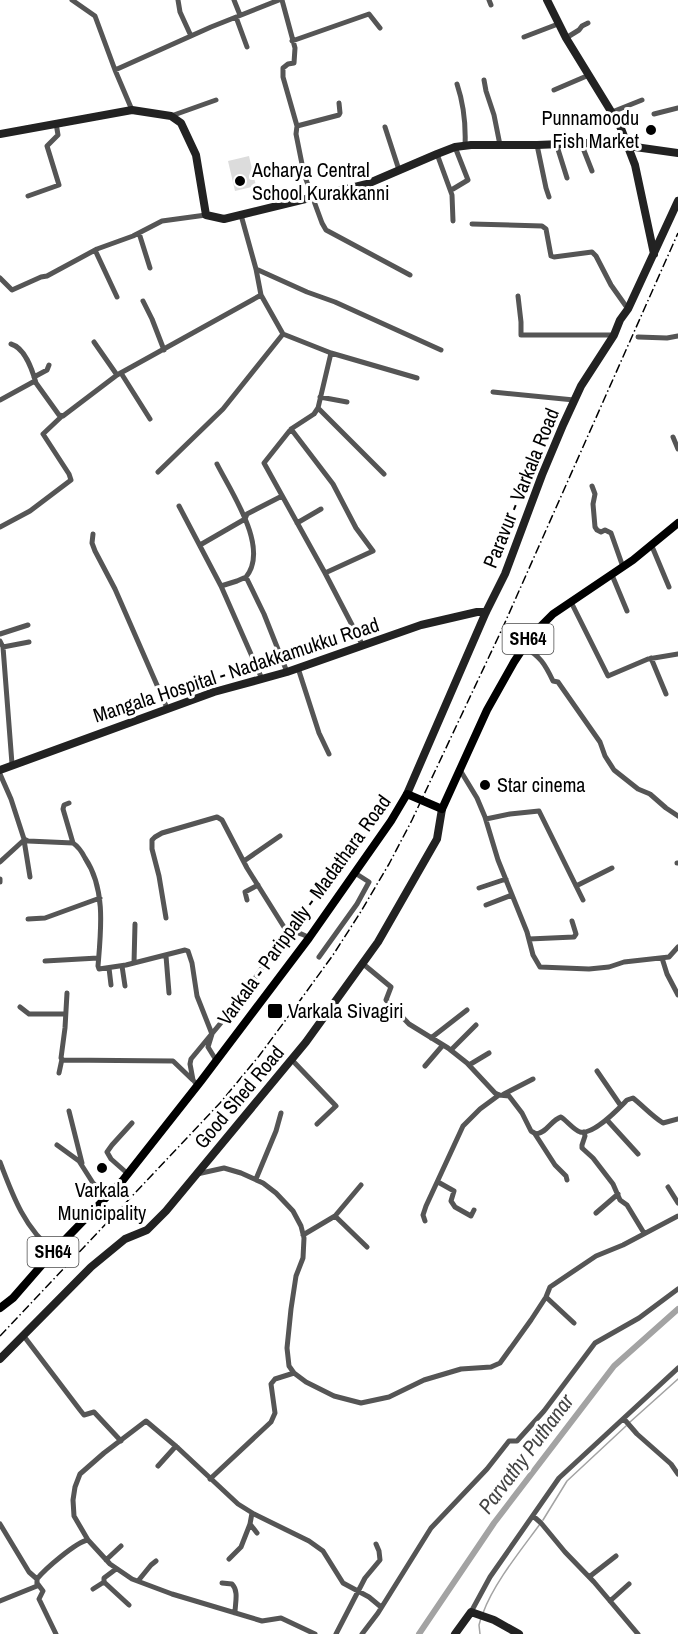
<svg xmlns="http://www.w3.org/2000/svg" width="678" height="1634" viewBox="0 0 678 1634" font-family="'Archivo Narrow',sans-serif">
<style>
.green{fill:#dcdcdc}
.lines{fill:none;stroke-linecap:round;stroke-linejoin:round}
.stream{stroke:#a3a3a3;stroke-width:1.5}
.canal{stroke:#a3a3a3;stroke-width:6}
.street{stroke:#555;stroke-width:5}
.secondary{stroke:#222;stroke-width:8}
.primary{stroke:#000;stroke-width:8}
.rail{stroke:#000;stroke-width:1.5;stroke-dasharray:9 3 1.5 3;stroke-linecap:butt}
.poi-dot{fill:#000;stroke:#fff;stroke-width:2}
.labels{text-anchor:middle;stroke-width:6;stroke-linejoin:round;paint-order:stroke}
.shield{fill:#fff;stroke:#4c4c4c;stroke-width:1.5}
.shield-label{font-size:18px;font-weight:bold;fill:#000}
.poi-label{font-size:20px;fill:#000;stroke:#fff;text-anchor:start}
.street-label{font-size:20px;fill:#000;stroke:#fff}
.water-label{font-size:21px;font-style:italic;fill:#444;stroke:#fff}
</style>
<rect width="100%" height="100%" fill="#fff"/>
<path class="green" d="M249,156L256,186L235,191L228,161Z"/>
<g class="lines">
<path class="stream" d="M630,1422L678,1379
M543,1520L567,1481L626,1426
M483,1613C494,1583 521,1550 540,1524
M480,1634L479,1625L481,1618"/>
<path class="canal" d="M419,1634L494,1523L614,1366L678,1309"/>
<path class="street" d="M72,0L95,16L115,70L132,110
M178,0L180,12L191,36
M234,0L240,15
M282,0L295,48L294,63L288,64L283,68V77L297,126L296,134L304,174L322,223L326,230L410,275
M489,0L491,5
M236,17L247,47
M524,37L558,24
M566,38L579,30L582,26L588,23
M292,41L369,14L380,28
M115,70L211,27L279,0
M484,80L486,91L494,115L500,145
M457,84C464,105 466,124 465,146
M554,90L589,75
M612,112L642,100
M654,114L678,108
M171,116L216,100
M297,126L339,115L340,113L339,103
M385,127L399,170
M556,143L567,178
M581,143L592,171
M537,145L546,188L549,197
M437,154L452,195L453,221
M453,189L468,180L455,147
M28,196L59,185L47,146L58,135L56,123
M241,215L256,269L261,295L283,334L331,353L318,408L314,414L291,429L264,463L325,573L363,646
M472,224L542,226L546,229L551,256L554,257L592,252L596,256L611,285L628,309
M139,233L150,268
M95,250L117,297
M256,269L307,292L335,302L441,350
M0,278L12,290L41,277L47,276L97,249L133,236L162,221L206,215
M518,296L521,322V335H614
M143,301L152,319L164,350
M638,337L667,338L678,336
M94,342L117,375
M11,344C25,348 32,369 36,383
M331,353L417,378
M121,373L150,419
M34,377L47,370L49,365
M493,392L574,400
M320,397L347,402
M0,400L33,382L36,383L59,415L63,416L117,375L261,295
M318,408L384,474
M291,429L333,484L356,528L373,551L325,573
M673,437L678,449
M217,464C231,492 270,548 246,577
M158,472L223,409L283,334
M592,486L595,494L593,504L595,527L597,530L601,532L605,530L611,533L623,567
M179,506L221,586L237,581L246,577L264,614L287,672
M297,523L321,509
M0,527L30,511L71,480L69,474L43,434L61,417
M93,534L92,543L95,551L115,589L167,708
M651,544L669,587
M200,545L245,519L247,514L282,496
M612,575L627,611
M221,586L262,679
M571,602L608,676L648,659L678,654
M0,634L28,625
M0,641L3,647L12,764
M3,647L29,642
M524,647C540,656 545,664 553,681L558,682L600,742L605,756L614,770L638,789L650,794L666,808L678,816
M651,658L666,694
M298,668L319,733L329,754
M460,770L477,798L485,817L498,860L527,932L533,955L540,967L589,969L609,967L624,962L669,957L678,947
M0,774L11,799L24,839L28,841L73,843C79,847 82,852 85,858C106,889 101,930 98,966L99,969L126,965L185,950L188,951L192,963L197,996L212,1034L208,1047L216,1060
M69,803L64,805L63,809L73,843
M486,819L510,814L539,811L583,900
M24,840L30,877
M244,861L280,836
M0,862L24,840
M677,863H678
M0,879V882
M576,886L612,868
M479,888L506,879
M247,900L245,892L258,885
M486,905L512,895
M166,918L159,876L152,849V840L155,837L162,833L217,817L222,820L247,868L284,927C291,932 301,932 309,938
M28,919L45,918L100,898
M529,939L574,937L576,934L572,921
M166,956L169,993
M319,957L357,904L369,882L355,873
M662,958L667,974L678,995
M45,961L98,958
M134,963L135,924
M362,963L391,987L386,1000L409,1024L448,1048L467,1063L495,1093L499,1095L509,1096L522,1113L531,1131L536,1134C547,1133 551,1120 561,1117C567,1121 574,1130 580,1132C594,1135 618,1109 627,1100L633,1098C643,1106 652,1116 663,1123L678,1119
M122,966L125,986
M109,968L111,985
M67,993L65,1028L61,1058L62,1060L173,1061L198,1085
M20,1007L29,1014H65
M431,1038L467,1010
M451,1050L476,1025
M292,1060L336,1106L317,1124
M469,1065L489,1053
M425,1066L443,1045
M597,1071L621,1106
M59,1073L62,1059
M193,1080L190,1064L191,1059L239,1001L289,930
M504,1094L533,1079
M69,1111L82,1163
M607,1120L638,1154
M584,1132L585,1136L582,1145V1148L593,1158L613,1184L620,1200L627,1205L644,1233
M535,1134L555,1165L566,1176L567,1180
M57,1145L79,1161L93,1183L107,1196
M0,1162C12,1194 25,1230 54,1251
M128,1174L111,1159L107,1152L112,1145L132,1123
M197,1174L224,1168L241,1173L263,1183L276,1193L293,1211L301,1226L304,1238L303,1258L296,1276L291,1309L287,1348L289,1366L294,1373L306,1382L334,1396L361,1403L389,1397L424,1380L461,1369L491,1367L500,1363L531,1320L546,1297L550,1287L596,1256L623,1245L678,1216
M256,1179L276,1131L281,1113
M438,1182L454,1191L451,1201L455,1207L471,1216L474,1210
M668,1187L678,1203
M596,1213L618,1194
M335,1216L367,1247
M425,1221L423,1215L426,1206L463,1126L480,1109L499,1095
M303,1235L335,1216L361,1185
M546,1297L574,1323
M23,1335L80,1410L84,1415L94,1412L121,1441
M624,1419L637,1434L671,1464L678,1474
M158,1466L176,1446
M210,1479L271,1422L275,1413L271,1384L275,1379L294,1373
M252,1513L250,1524L257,1533
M533,1516L541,1523L565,1552L594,1582L638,1634
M0,1524L29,1572L37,1579
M88,1540L74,1516L73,1500L75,1487L80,1474L104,1453L146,1421L178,1448L238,1504L254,1514L309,1541L323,1551L343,1583L369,1597L381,1607
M229,1559L241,1547L250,1524
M106,1560L121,1546
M116,1569L104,1578V1582L129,1605
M589,1577L616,1556
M138,1581L151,1565L156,1561
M37,1583L43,1591L39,1599L56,1634
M222,1583L232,1584C239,1591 235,1603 235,1613
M93,1589L104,1582
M0,1601L37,1586V1579C45,1569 76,1542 88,1540L110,1564L132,1579L172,1594L262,1621L281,1618L315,1634
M610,1601L629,1584
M471,1612L490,1577L559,1478L678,1368
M336,1634L365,1578L380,1560L379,1551L376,1544
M362,1634L378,1613L431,1528L487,1469L509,1441H517L544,1411L595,1343L639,1318L678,1289"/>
<path class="secondary" d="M547,0L566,38L620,126L635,165L654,254
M0,134L132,110L171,116L181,123L196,155L206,215L224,219L367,184L437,154L455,147L471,145H537L585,143L628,146L678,153
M0,770L214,692L287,672L421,625L477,612H486
M407,794L486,612L505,574L542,475L563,425L581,386L614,335L620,320L628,309L678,201
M0,1359L91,1267L125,1239L147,1230L166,1211L306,1042L378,942L437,839L442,809
M455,1634L471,1612L494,1620L519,1634"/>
<path class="primary" d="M0,1308L13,1298L54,1251L123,1180L201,1081L309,938L391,821L407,794L442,809L487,710L514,662L531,636L553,614L633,560L678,523"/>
<path class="rail" d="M0,1336L220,1103L259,1056L296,1006L333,955L360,913L389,864L412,820L503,627L678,233"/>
</g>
<g class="poi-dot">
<circle cx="651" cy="130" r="6"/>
<circle cx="240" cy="181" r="6"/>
<circle cx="485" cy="785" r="6"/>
<rect x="267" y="1003" width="16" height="16" rx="3"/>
<circle cx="102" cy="1168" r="6"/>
</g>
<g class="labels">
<g class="shield">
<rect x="502.5" y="624" width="51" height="30" rx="4.5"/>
<rect x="27.5" y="1237" width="51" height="30" rx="4.5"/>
</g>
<g class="shield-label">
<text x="528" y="645">SH64</text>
<text x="53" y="1258">SH64</text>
</g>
<g class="poi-label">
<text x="639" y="125" text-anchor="end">Punnamoodu<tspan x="639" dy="23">Fish Market</tspan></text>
<text x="252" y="177">Acharya Central<tspan x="252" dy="23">School Kurakkanni</tspan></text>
<text x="497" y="792">Star cinema</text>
<text x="288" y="1018">Varkala Sivagiri</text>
<text x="102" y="1197" text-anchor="middle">Varkala<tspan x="102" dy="23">Municipality</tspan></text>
</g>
<g class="street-label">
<text transform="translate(521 488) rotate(-68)" y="7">Paravur - Varkala Road</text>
<text transform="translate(236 670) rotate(-18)" y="7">Mangala Hospital - Nadakkamukku Road</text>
<text transform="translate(304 910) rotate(-54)" y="7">Varkala - Parippally - Madathara Road</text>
<text transform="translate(239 1097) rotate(-50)" y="7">Good Shed Road</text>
</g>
<g class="water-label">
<text transform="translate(526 1454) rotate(-53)" y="7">Parvathy Puthanar</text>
</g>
</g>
</svg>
